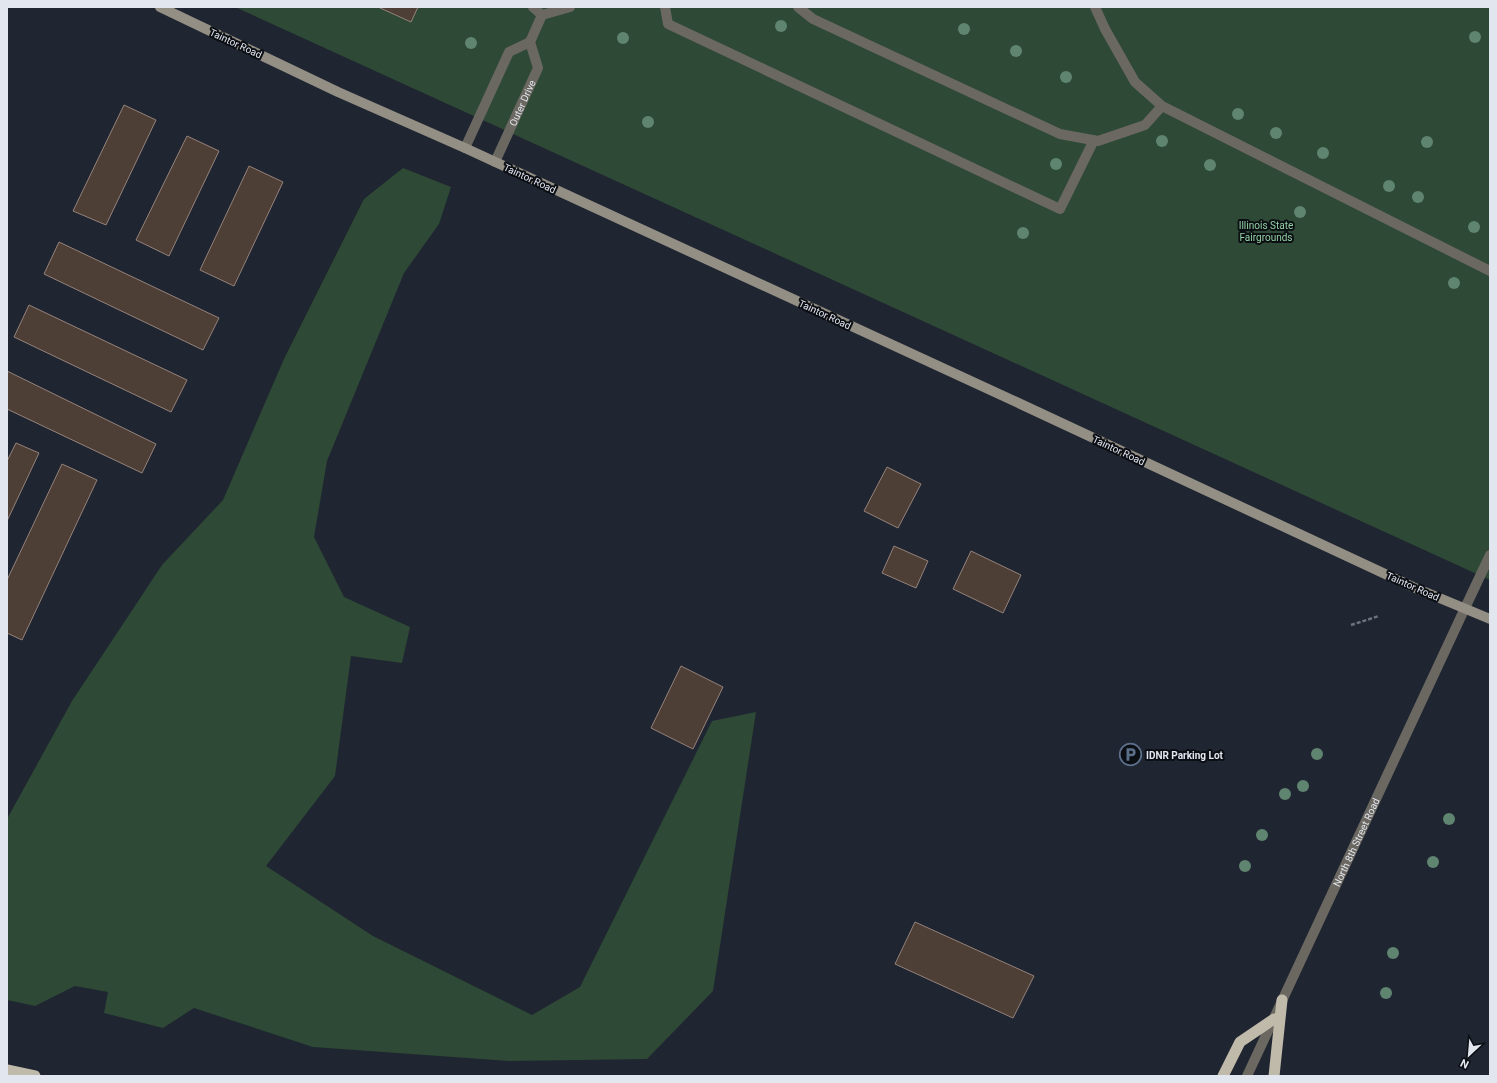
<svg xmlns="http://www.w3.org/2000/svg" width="1497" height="1083" viewBox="0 0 1497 1083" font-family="Roboto,sans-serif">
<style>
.green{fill:#2e4935}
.building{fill:#4d3e36;stroke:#95837b}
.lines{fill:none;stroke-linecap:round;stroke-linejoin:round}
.path{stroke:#6d737d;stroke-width:2.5;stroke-dasharray:4 2;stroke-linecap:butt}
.service{stroke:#6b6861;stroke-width:10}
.minor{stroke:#6b6861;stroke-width:10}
.tertiary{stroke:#6b6861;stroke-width:10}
.secondary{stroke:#938f84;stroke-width:10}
.trunk{stroke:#c0baaa;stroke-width:11}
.tree{fill:#5f8470}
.labels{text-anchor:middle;stroke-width:4;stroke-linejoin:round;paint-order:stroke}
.street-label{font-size:10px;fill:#e2e6ef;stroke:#0b0e13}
.park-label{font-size:10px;fill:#93d1a3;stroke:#0b0e13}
.poi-label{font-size:10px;font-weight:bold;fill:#e2e6ef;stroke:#0b0e13;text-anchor:start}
</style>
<rect width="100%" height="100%" fill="#1f2531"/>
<path class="green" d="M235,7H1490V580Z
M403,168L451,187L439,224L404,273L327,461L314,537L344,597L410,627L402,663L351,656L335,776L266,866L373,936L532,1015L580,987L712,721L756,712L713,991L647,1059L509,1061L313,1047L194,1008L163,1028L104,1013L108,992L75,986L35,1006L7,1000V819L72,701L162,565L223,500L284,359L364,199Z"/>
<path class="building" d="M378,7H418L411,22Z
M124,105L156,120L106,225L73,211Z
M187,136L219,151L169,256L136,240Z
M249,166L283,182L234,286L200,270Z
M59,242L219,318L203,350L44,274Z
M29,305L187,380L171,412L14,337Z
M7,371L156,444L142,473L7,409Z
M16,443L39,453L7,521V461Z
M62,464L97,480L22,640L7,633V580Z
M887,467L921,484L898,528L864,511Z
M894,546L928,561L916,588L882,573Z
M971,551L1021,575L1003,613L953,589Z
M681,666L723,687L693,749L651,728Z
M915,922L1034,976L1013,1018L895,964Z"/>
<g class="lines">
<path class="path" d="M1351,625L1379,616"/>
<path class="service" d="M665,7L668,24L1060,209L1094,140
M798,7L813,19L1060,134L1098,141L1145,125L1162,106
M1095,7L1105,29L1135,82L1162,106L1490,271"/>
<g class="minor">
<path d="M533,7L542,15"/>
<path d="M465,148L509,52L530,42"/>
<path id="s1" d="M495,162L538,68L530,42L542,15L570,7"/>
<path d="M1465,608L1490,555"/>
</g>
<path class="tertiary" id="s2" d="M1247,1076L1465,608"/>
<path class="secondary" d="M160,7L338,92L465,148L1012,400L1413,587L1490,619"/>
<path class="trunk" d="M7,1070L35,1076
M1223,1076L1240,1042L1274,1019
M1274,1076L1282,1000"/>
</g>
<g class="tree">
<circle cx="781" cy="26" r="6"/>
<circle cx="964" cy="29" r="6"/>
<circle cx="1475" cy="37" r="6"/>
<circle cx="623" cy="38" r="6"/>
<circle cx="471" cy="43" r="6"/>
<circle cx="1016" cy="51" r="6"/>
<circle cx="1066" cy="77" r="6"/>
<circle cx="1238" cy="114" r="6"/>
<circle cx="648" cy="122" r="6"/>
<circle cx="1276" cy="133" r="6"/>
<circle cx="1162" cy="141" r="6"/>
<circle cx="1427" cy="142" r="6"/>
<circle cx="1323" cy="153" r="6"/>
<circle cx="1056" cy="164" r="6"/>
<circle cx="1210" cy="165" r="6"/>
<circle cx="1389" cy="186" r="6"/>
<circle cx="1418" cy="197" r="6"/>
<circle cx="1300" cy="212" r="6"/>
<circle cx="1474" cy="227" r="6"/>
<circle cx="1023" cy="233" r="6"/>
<circle cx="1454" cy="283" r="6"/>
<circle cx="1317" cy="754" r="6"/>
<circle cx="1303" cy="786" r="6"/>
<circle cx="1285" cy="794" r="6"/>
<circle cx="1449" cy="819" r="6"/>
<circle cx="1262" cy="835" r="6"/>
<circle cx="1433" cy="862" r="6"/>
<circle cx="1245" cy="866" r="6"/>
<circle cx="1393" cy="953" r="6"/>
<circle cx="1386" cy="993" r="6"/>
</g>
<defs>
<symbol id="parking-ring" viewBox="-11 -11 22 22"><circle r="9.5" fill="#0b0e13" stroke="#5c6f8a" stroke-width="1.5"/><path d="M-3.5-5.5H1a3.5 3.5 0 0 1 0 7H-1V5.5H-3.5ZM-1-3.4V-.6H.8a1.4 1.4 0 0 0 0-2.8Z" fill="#5c6f8a"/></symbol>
</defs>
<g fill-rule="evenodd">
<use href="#parking-ring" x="1118" y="742" width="25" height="25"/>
</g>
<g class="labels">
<g class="street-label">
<text transform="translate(236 43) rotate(25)" y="4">Taintor Road</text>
<text dy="4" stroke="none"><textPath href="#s1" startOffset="65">Outer Drive</textPath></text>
<text transform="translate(530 178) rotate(25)" y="4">Taintor Road</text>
<text transform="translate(825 314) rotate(25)" y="4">Taintor Road</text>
<text transform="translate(1119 450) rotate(25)" y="4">Taintor Road</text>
<text transform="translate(1413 586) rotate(24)" y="4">Taintor Road</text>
<text dy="4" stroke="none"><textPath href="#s2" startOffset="258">North 8th Street Road</textPath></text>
</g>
<g class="park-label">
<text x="1266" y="229">Illinois State<tspan x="1266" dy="12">Fairgrounds</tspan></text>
</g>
<g class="poi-label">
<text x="1146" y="759">IDNR Parking Lot</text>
</g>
</g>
<rect width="1497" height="1083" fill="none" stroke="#e2e6ef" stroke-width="16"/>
<g transform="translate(1469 1055) rotate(206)" stroke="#0b0e13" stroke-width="3" paint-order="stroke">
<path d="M0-3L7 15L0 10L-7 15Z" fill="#e2e6ef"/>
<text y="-6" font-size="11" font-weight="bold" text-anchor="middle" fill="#e2e6ef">N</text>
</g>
</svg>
